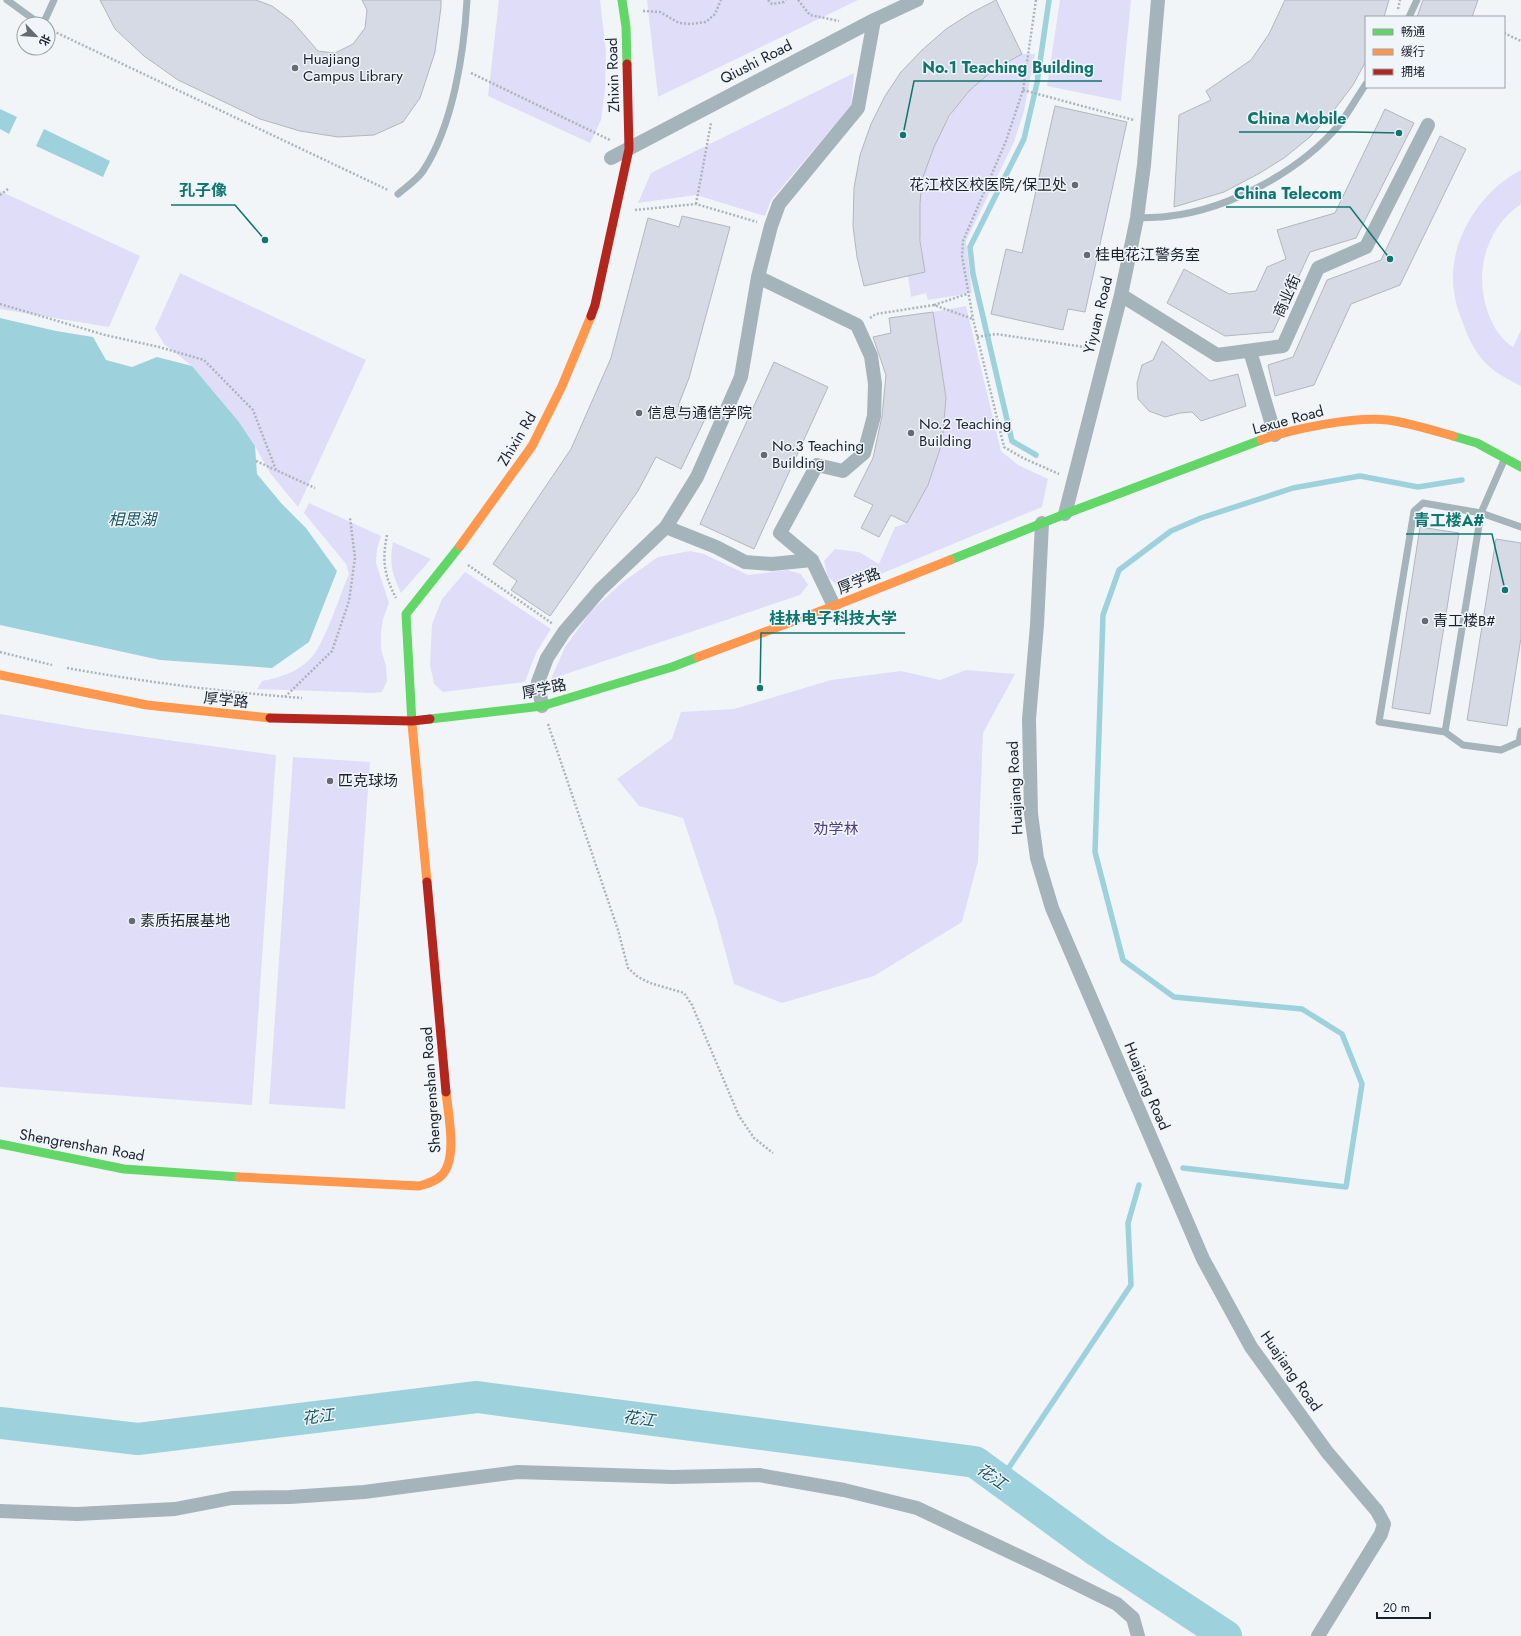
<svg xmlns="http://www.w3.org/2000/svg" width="1521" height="1636" viewBox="0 0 1521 1636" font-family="Jost,'Noto Sans SC',sans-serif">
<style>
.green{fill:#e0ddf8}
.water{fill:#9dd1dc}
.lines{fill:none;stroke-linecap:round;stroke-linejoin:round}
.stream{stroke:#9dd1dc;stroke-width:5.5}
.river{stroke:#9dd1dc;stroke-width:32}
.building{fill:#d6dae5;stroke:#b3b6bd}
.path{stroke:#aab4b9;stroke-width:2.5;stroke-dasharray:2 2;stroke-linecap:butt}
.lane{stroke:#a5b3ba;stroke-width:7}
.street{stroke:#a5b3ba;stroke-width:14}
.fast{stroke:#63d668;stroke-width:9}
.slow{stroke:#ff974d;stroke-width:9}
.jam{stroke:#b3261e;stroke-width:9}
.poi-dot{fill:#656b73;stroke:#f0f5fa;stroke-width:1.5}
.labels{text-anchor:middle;stroke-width:3;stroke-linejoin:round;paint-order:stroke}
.poi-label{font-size:15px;fill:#19212b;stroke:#f0f5fa;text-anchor:start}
.street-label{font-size:15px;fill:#19212b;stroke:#f0f5fa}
.park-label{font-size:15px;fill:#4e3d7e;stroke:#f0f5fa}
.water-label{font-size:16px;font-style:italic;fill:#1a5761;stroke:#f0f5fa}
.leader{fill:none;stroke:#0f766e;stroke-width:1.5}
.callout-dot{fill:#0f766e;stroke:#f0f5fa;stroke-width:1.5}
.callout-label{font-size:16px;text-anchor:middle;font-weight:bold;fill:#0f766e;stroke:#f0f5fa;stroke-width:3;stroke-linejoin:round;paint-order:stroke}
</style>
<rect width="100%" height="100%" fill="#f2f5f8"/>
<path class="green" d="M499,0H600L606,52L605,90L601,120L590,143L488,96Z
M647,0H858L658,97Z
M1060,0H1131L1121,101L1047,86Z
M1022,54H1035L1024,111L1014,142L966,241L972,293L928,300L926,293L911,297L908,276L925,272C920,242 917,211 922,181C923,174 927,167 929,161C941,125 962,92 993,70C1002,64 1013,59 1022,54Z
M854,73L851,106L771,200L765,216L696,195L638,203L651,173Z
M1521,170V204C1485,229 1474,273 1488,313C1493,326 1501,340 1513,347L1521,330V386C1511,381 1501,376 1492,369C1478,358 1468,339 1463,323C1460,315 1456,306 1455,297C1444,247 1478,192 1521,170Z
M0,191L140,256L109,327L0,309Z
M180,273L366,360L298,507L270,473L255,446L239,422L192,366L164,344L155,329Z
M966,306L1001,451L1018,465L1048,479L1042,507L842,590L828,577L824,561L835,549L859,552L879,564L895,527L907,523L928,485L942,443L946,398L933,312Z
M309,503L381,536L377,549L376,563L389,603L383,619L381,633V649L386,666L387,681L382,692L374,693L257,689L262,681C278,678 297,672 309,660C324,647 340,594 349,574L346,564L304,513Z
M393,542L431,559L401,593C392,574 389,563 393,542Z
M690,551L704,554L748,575L787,570L801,574L808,585L800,595L551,679L565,647L592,610L624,581L658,557Z
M465,572L551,629L536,653L525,682L443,692L434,684L430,665L432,624L442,599Z
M966,670L1015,674L983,733L978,861L962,922L874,976L782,1003L734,984L716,917L683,818L639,806L617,779L672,739L681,712L734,709L831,680L901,671L940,680Z
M0,714L88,729L276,755L252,1105L0,1087Z
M293,757L370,762L345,1109L269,1104Z"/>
<path class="water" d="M0,109L17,117L9,134L0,129Z
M44,129L110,161L103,177L36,146Z
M0,318L56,331L93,337L106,360L132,367L157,357L192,366L239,422L255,446L257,474L281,503L306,528L337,571L309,642L272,668L160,660L0,625Z"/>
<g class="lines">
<path class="stream" d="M1036,455L1012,441L973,274L970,247L1024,139L1037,83L1049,0
M1183,1168L1346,1187L1362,1084L1342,1034L1302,1009L1174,997L1123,960L1095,852L1103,615L1119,570L1171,531L1201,518L1293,488L1360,476L1418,487L1462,480
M1000,1481L1131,1285L1128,1223L1139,1185"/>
<path class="river" d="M0,1423L138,1439L477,1397L975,1462L1097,1551L1226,1636"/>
</g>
<path class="building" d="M100,0H256L272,6L292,21L318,51L335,53L353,44L365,28L367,10L362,0H441V7L435,52L420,98L403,122L374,135L338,137L300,131L260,119L178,80L144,56L115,29Z
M996,0L1022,54L993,70L969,91L949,116L934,147L922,180L920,204V241L925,272L864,286L857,257L853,226L854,188L860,155L871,124L885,96L901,72L922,50L946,29L971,13Z
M1285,0H1389L1384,17H1366V61L1353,85L1331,114L1310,137L1284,158L1260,173L1224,192L1174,207L1179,115L1211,100L1206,91L1251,60L1269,34Z
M1423,0H1478L1472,17H1417Z
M1055,106L1127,122L1085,312L1068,309L1063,330L991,314L1006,249L1022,253Z
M1385,109L1414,123L1356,238L1310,252L1273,332L1225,336L1167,303L1184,269L1229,294L1256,291L1267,267L1286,259L1277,230L1335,213Z
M1440,136L1466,149L1400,285L1351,304L1314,385L1275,396L1268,365L1293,357L1327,280L1381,260Z
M682,216L730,227L689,378L678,406L705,419L681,469L656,457L638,491L550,616L511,590L517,581L493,564L571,449L611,358L648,218L679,227Z
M933,312L946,398L942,443L928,485L907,523L891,515L879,537L861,528L873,505L854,496L873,458L882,416L886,375L873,337L891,333L889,318Z
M1162,341L1210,381L1238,374L1246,406L1201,421L1192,412L1180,413L1165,417L1149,411L1138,399L1137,383L1142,365L1153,360Z
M774,362L828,387L754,549L700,524Z
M1420,527L1459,533L1430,714L1392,708Z
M1496,539L1521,543V638L1507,726L1467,720Z"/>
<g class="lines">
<path class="path" d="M768,0L772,4L784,2L786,0
M798,0L810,15L839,21
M1036,0L1023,90L1006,141L963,241L962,256L973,319L1004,447L1023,458L1059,474
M1398,9L1400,0
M643,11L660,12L679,23L691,24L706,22L715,14L721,0
M53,31L388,190
M1504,33L1521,41
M471,73L610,140
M1023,90L1134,120
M0,195L8,189
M696,204L711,123
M635,210L696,204L757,222
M0,304L105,335L159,347L204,360L253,410L276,470
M934,305L967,294
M870,318L876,314L934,305L973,319
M977,337L996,334L1091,348
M256,461L315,488
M387,535C382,560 384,575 396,598
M468,565L553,624
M0,652L52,665
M67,668C145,682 223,692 302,698
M285,697L332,651L349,601L355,558L350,518
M548,724L618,930L628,968L638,977L650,983L684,993L692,1005L739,1116L754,1138L773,1153"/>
<path class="lane" d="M7,0L40,24
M1409,17L1417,0
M43,24L54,0
M398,194C406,187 417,180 423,171C453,126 464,53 467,0
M1137,218C1148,217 1159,218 1170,216C1230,209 1300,171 1339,125C1349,112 1357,97 1366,84
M1521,527L1481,513L1423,503L1414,511L1379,722L1445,732L1463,745L1501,750L1519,742L1521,731
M1445,732L1481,513L1505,458"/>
<path class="street" d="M611,158L874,20L917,0
M1121,295L1217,355L1283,346L1318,268L1366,247L1428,125
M1250,351L1275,435
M1065,514L1121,295L1137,218L1144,165L1158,0
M1042,523L1037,625L1029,719L1031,814L1037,858L1052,908L1203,1259L1251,1347L1327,1452L1377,1511L1384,1524L1381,1534L1318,1636
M666,527L716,547L745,562L772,564L812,560
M834,606L812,560L780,533L817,465L843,471L864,453L874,416L875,384L871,356L857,325L758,277L771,226L779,204L858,108L874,20
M542,706L538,682L547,658L564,632L600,590L666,527L697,477L741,377L758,277
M0,1511L77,1514L175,1509L232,1498L290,1497L364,1492L518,1472L673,1477L759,1475L844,1490L917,1508L1044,1568L1117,1604L1133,1618L1138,1636"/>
<path class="fast" d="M622,0L626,27L627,64
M1453,436L1477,443L1521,467
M950,560L1065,514L1261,440
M430,719L542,706L672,667L698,657
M412,724L406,614L460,546
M0,1144L124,1169L239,1177"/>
<path class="slow" d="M1261,440C1292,429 1355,416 1388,420C1410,423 1432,430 1453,436
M460,546L532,446L562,386L591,316
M698,657L834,606L950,560
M0,675L147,705L270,718
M412,724L427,882
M239,1177L419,1186C427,1184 436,1181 442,1175C458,1158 448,1114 446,1092"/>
<path class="jam" d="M591,316L595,305L629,149L627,64
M270,718L412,721L430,719
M427,882L446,1092"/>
</g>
<g class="poi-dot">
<circle cx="295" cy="68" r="4"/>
<circle cx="1075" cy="185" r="4"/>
<circle cx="1087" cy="255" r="4"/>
<circle cx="639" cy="413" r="4"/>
<circle cx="911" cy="433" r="4"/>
<circle cx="764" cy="455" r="4"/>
<circle cx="1425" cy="621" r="4"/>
<circle cx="330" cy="781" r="4"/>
<circle cx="132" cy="921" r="4"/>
</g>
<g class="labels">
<g class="poi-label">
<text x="303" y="64">Huajiang<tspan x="303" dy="17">Campus Library</tspan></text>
<text x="1067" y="190" text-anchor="end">花江校区校医院/保卫处</text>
<text x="1095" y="260">桂电花江警务室</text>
<text x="647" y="418">信息与通信学院</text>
<text x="919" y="429">No.2 Teaching<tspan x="919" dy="17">Building</tspan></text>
<text x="772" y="451">No.3 Teaching<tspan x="772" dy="17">Building</tspan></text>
<text x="1433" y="626">青工楼B#</text>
<text x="338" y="786">匹克球场</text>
<text x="140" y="926">素质拓展基地</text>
</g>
<g class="street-label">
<text transform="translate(756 62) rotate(-27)" y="5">Qiushi Road</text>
<text transform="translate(613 75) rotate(-92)" y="5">Zhixin Road</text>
<text transform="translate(1287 296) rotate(-66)" y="5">商业街</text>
<text transform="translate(1098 315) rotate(-76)" y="5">Yiyuan Road</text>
<text transform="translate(1288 420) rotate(-15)" y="5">Lexue Road</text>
<text transform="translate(517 439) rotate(-59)" y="5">Zhixin Rd</text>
<text transform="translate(859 581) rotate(-22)" y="5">厚学路</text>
<text transform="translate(544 689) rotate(-12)" y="5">厚学路</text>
<text transform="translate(226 700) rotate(6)" y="5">厚学路</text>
<text transform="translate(1015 788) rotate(-93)" y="5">Huajiang Road</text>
<text transform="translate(1147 1086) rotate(67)" y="5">Huajiang Road</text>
<text transform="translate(431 1090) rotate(-94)" y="5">Shengrenshan Road</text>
<text transform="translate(82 1145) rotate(10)" y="5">Shengrenshan Road</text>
<text transform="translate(1291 1371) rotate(55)" y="5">Huajiang Road</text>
</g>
<g class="park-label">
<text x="836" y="834">劝学林</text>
</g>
<g class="water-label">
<text x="132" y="525">相思湖</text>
<text transform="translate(318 1416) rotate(-7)" y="6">花江</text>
<text transform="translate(639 1418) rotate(8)" y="6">花江</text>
<text transform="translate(992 1476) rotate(35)" y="6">花江</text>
</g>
</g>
<path class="leader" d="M903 135L914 81H1102M1399 133L1354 132H1239M265 240L235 205H171M1390 259L1350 207H1226M1505 590L1492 534H1406M760 688L761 633H905"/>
<g class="callout-dot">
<circle cx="903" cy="135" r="4"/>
<circle cx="1399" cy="133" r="4"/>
<circle cx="265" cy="240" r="4"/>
<circle cx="1390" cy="259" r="4"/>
<circle cx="1505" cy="590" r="4"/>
<circle cx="760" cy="688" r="4"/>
</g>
<g class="callout-label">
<text x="1008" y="73">No.1 Teaching Building</text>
<text x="1297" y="124">China Mobile</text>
<text x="203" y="196">孔子像</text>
<text x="1288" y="199">China Telecom</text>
<text x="1449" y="526">青工楼A#</text>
<text x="833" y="624">桂林电子科技大学</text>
</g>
<rect x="1365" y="16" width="140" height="72" fill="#f0f5fa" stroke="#9aa0a7"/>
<rect x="1373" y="29" width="20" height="6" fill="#63d668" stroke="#9aa0a7"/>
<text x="1401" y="36" font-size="12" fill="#19212b">畅通</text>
<rect x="1373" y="49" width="20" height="6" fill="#ff974d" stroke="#9aa0a7"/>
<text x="1401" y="56" font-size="12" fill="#19212b">缓行</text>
<rect x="1373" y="69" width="20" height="6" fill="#b3261e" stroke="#9aa0a7"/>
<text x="1401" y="76" font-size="12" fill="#19212b">拥堵</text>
<g transform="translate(36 36) rotate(115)"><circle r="19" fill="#f0f5fa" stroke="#9aa0a7"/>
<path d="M0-3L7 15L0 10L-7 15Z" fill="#656b73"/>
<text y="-6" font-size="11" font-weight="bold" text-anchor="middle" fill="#19212b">北</text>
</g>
<path d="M1377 1612v6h53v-6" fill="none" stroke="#19212b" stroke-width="2"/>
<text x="1383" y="1612" font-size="12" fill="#19212b" stroke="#f0f5fa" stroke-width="3" paint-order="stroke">20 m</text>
</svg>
